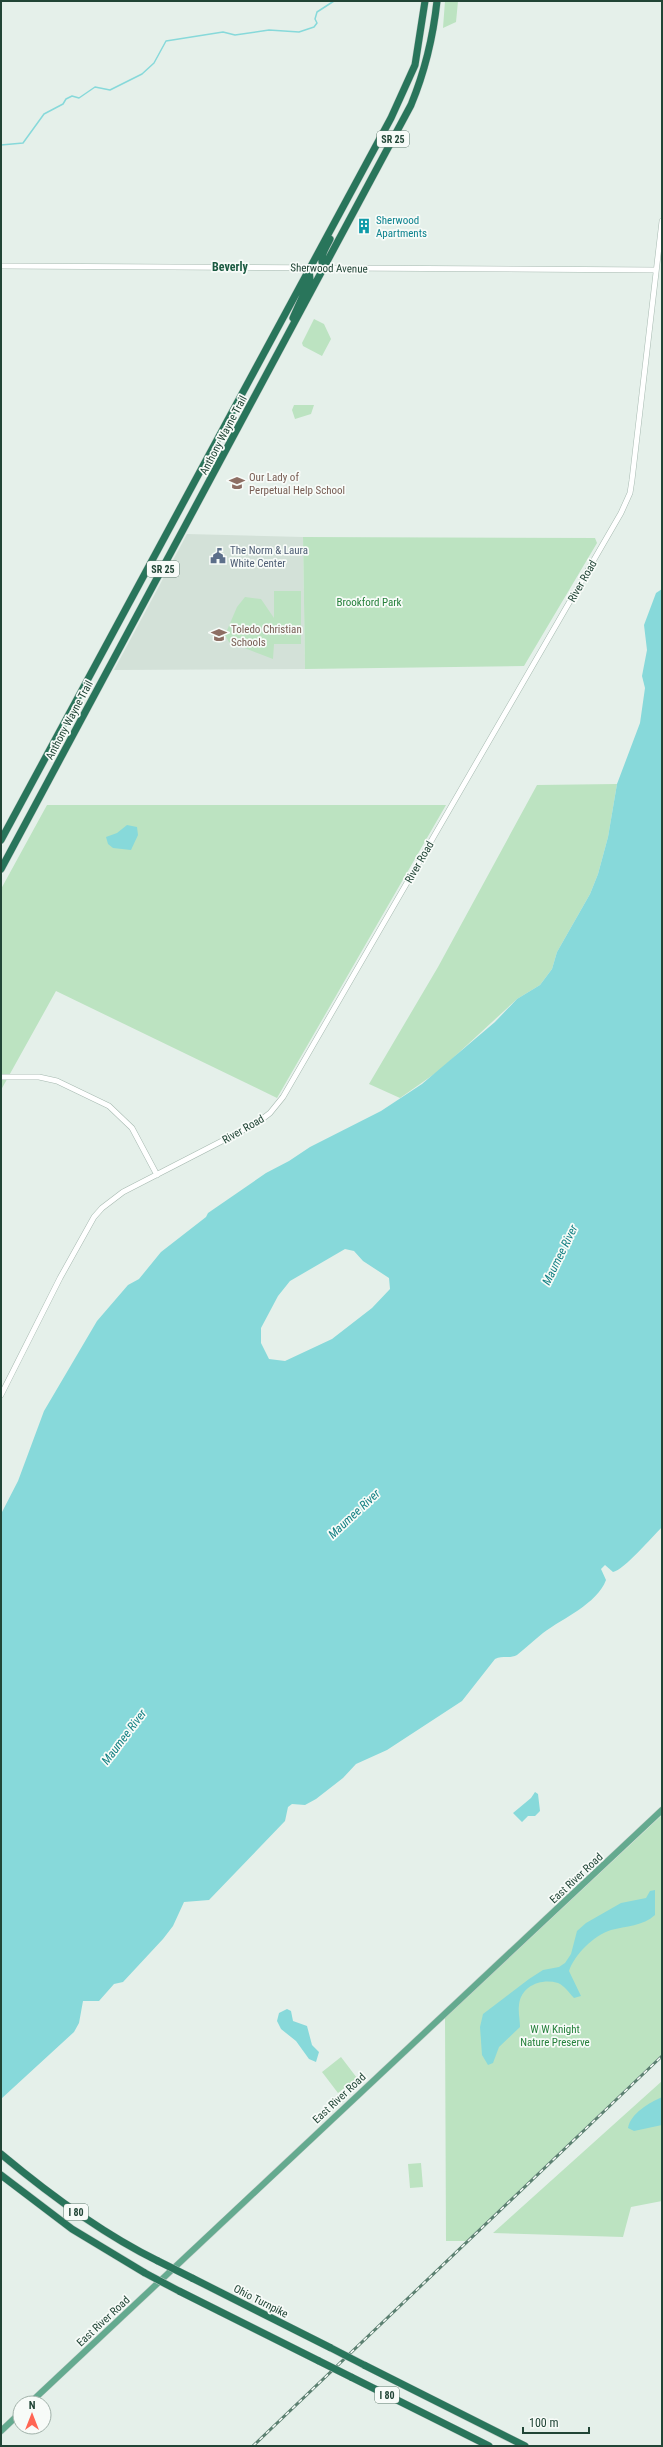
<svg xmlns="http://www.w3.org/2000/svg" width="663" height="2447" viewBox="0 0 663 2447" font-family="'Roboto Condensed',sans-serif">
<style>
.built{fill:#d3e1d8}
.green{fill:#bce3c1}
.water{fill:#87d9da;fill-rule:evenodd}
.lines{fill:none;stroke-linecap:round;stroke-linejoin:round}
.stream{stroke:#87d9da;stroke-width:1.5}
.minor-casing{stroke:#a6b9b0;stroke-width:6}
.major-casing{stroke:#c1cbc7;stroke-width:7}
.highway-casing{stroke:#c1cbc7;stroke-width:8}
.minor{stroke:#fff;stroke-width:5}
.major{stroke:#64aa8f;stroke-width:6}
.highway{stroke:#29755b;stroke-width:7}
.rail-casing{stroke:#5c8071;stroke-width:3}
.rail{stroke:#f7fbf8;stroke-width:1.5;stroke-dasharray:4.5;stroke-linecap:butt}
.highway-bridge-casing{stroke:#c1cbc7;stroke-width:8;stroke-linecap:butt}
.highway-bridge{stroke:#29755b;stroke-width:7}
.labels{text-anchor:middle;stroke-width:3.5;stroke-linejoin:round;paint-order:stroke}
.shield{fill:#f7fbf8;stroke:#617c70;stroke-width:1}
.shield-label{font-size:10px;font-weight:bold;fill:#214536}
.culture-label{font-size:11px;fill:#0d838f;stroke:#f7fbf8;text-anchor:start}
.street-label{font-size:11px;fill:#214536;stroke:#f7fbf8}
.education-label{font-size:11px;fill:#785e54;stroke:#f7fbf8;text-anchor:start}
.service-label{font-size:11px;fill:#4e5e75;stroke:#f7fbf8;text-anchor:start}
.park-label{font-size:11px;fill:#26813c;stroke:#f7fbf8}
.neighbourhood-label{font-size:12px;font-weight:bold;fill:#1a5a41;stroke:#f7fbf8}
.water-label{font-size:12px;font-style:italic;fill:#138083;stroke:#f7fbf8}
</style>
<rect width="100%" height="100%" fill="#e5f0ea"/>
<path class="built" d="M187,534L303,537L305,669L114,670Z"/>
<path class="green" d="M445,1H458L456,22L443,28Z
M314,319L324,324L331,339L322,356L303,346L302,343Z
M294,405H314L311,414L295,419L292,410Z
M303,537L595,538L597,543L524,666L305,669Z
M274,591H301V644H274L273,659L229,642L225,635L237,607L245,597L261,599L274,618Z
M617,784L608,837L598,874L590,894L557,952L552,969L540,985L517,999L440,1070L400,1098L369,1084L438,967L537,785Z
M47,805H446L277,1098L56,991L1,1090V889Z
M662,1815V2054L466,2241H446L445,2018Z
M341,2057L357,2078L338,2093L322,2072Z
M662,2081V2201L631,2207L623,2237L493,2233Z
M421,2163L423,2187L410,2188L408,2164Z"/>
<path class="water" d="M662,589V1527C652,1537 624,1570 613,1572L605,1565L601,1569L606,1580C597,1604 563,1618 543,1633C534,1640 526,1648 517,1655C510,1659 503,1655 495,1659L462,1701L387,1750L356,1764L343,1778L316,1799L305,1805L292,1804L288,1807L285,1821L209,1900L184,1902L173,1926L163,1939L123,1982L114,1984L99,2001H83L79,2023L74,2032L1,2099V1514L18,1481L44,1411L97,1321L128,1285L139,1279L161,1252L206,1217L208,1213L266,1173L289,1161L310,1147L381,1111L422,1084L495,1022L517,999L540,985L552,969L557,952L590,894L598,874L608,837L617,784L640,723L645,688L642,676L647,650L644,625L656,593ZM345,1249L354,1251L363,1261L389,1278L390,1289L372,1308L332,1339L285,1361L269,1359L261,1343V1328L278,1296L290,1281Z
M127,825L137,827L138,835L131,850L113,848L108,844L106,837L117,833Z
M535,1792L538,1794L540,1811L535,1816H528L522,1822L513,1813L531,1798Z
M655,1890V1915C643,1926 626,1926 611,1930C593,1936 575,1954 569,1971L581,1996L574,1998C569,1993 565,1986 558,1983C541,1978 521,1986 519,2005C518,2012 520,2020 520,2027L499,2047L493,2063L488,2065L482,2055L480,2027L483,2014L529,1979L543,1970L559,1967L565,1963L571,1954L577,1931L586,1923L621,1903L646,1898L650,1891Z
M287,2009L291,2011L293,2021L307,2026L312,2045L319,2052L316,2062L309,2059L296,2041L281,2029L277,2021L279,2013Z
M662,2097V2125L634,2131L628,2128C631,2113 649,2103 662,2097Z"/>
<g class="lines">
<path class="stream" d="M1,145L23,143L44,114L63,104L66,99L72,96L79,98L95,87L110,90L142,74L154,63L166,41L223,32L235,35L269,30L299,32L314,27L317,23L315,19L317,12L334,1"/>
<defs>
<path id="minor" d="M1,266L656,270
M1,1077H39L57,1081L109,1106L132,1128L157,1175
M1,1395L60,1278L94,1217L102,1208L123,1192L257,1123L270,1113L283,1097L621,513L630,493L632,480L662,221"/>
<path id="major" d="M30,2403L662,1810
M1,2431L20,2413"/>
<path id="highway" d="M325,268C317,259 326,248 330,239
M293,318L310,280L309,268
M1,840L391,118L415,65L425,1
M1,869L411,105C425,71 433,38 437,1
M1,2154C50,2195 101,2233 158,2261
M1,2175L72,2229L145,2273
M192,2278L331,2348
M179,2291L319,2361
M364,2365L525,2446
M351,2377L489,2446"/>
</defs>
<use href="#minor" class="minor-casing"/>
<use href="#major" class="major-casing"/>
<use href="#highway" class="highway-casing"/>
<use href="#minor" class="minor"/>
<use href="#major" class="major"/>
<use href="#highway" class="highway"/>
<defs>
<path id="rail" d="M253,2446L662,2056"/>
</defs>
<use href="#rail" class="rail-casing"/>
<use href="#rail" class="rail"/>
<defs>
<path id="highway-bridge" d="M158,2261L192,2278
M145,2273L179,2291
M331,2348L364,2365
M319,2361L351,2377"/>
</defs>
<use href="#highway-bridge" class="highway-bridge-casing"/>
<use href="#highway-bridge" class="highway-bridge"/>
</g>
<defs>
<symbol id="building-bare" viewBox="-9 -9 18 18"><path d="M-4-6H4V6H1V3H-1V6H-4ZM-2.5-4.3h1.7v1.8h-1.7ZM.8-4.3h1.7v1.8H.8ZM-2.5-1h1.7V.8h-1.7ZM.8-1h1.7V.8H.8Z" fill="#0f9aa8" stroke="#f7fbf8" stroke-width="2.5" paint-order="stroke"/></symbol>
<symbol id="school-bare" viewBox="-9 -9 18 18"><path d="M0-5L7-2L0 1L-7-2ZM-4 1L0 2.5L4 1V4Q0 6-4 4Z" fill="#8d6e63" stroke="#f7fbf8" stroke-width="2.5" paint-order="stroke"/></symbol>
<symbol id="civic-bare" viewBox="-9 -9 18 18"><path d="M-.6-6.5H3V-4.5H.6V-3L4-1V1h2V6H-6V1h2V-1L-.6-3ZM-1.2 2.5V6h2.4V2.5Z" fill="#5c6f8a" stroke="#f7fbf8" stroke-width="2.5" paint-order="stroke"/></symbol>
</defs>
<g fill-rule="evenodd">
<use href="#building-bare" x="353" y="215" width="22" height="22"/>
<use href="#school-bare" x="226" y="472" width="22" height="22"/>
<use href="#civic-bare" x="207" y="545" width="22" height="22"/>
<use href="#school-bare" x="208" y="624" width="22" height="22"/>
</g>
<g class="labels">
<g class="shield">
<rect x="377" y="131" width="32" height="16" rx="3"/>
<rect x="147" y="561" width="32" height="16" rx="3"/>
<rect x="64" y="2204" width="24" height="16" rx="3"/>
<rect x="375" y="2387" width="24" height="16" rx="3"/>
</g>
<g class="shield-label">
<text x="393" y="143">SR 25</text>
<text x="163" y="573">SR 25</text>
<text x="76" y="2216">I 80</text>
<text x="387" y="2399">I 80</text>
</g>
<g class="culture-label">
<text x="376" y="224">Sherwood<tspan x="376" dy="13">Apartments</tspan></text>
</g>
<g class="street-label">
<text transform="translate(329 268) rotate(1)" y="4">Sherwood Avenue</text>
<text transform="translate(223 435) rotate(-62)" y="4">Anthony Wayne Trail</text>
<text transform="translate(582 581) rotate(-60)" y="4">River Road</text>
<text transform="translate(69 720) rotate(-62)" y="4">Anthony Wayne Trail</text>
<text transform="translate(419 862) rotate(-60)" y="4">River Road</text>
<text transform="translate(243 1129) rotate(-30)" y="4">River Road</text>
<text transform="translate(576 1878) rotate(-43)" y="4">East River Road</text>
<text transform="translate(339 2098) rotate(-43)" y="4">East River Road</text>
<text transform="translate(261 2301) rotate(27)" y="4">Ohio Turnpike</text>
<text transform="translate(103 2321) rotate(-43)" y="4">East River Road</text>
</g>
<g class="education-label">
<text x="249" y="481">Our Lady of<tspan x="249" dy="13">Perpetual Help School</tspan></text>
<text x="231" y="633">Toledo Christian<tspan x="231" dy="13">Schools</tspan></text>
</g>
<g class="service-label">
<text x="230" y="554">The Norm &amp; Laura<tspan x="230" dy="13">White Center</tspan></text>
</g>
<g class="park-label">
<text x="369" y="606">Brookford Park</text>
<text x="555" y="2033">W W Knight<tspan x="555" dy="13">Nature Preserve</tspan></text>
</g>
<g class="neighbourhood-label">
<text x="230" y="271">Beverly</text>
</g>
<g class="water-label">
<text transform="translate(560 1255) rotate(-64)" y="4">Maumee River</text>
<text transform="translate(354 1514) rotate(-43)" y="4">Maumee River</text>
<text transform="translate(124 1737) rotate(-53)" y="4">Maumee River</text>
</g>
</g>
<rect width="663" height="2447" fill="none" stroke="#214536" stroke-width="4"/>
<g transform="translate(32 2415)"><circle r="19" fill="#f7fbf8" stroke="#a1b2aa"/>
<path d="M0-3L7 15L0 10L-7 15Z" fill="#ff6654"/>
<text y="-6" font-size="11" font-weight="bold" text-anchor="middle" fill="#214536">N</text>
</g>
<path d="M523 2427v6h66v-6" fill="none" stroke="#214536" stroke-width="2"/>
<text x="529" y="2427" font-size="12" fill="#214536" stroke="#f7fbf8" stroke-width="3" paint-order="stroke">100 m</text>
</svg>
